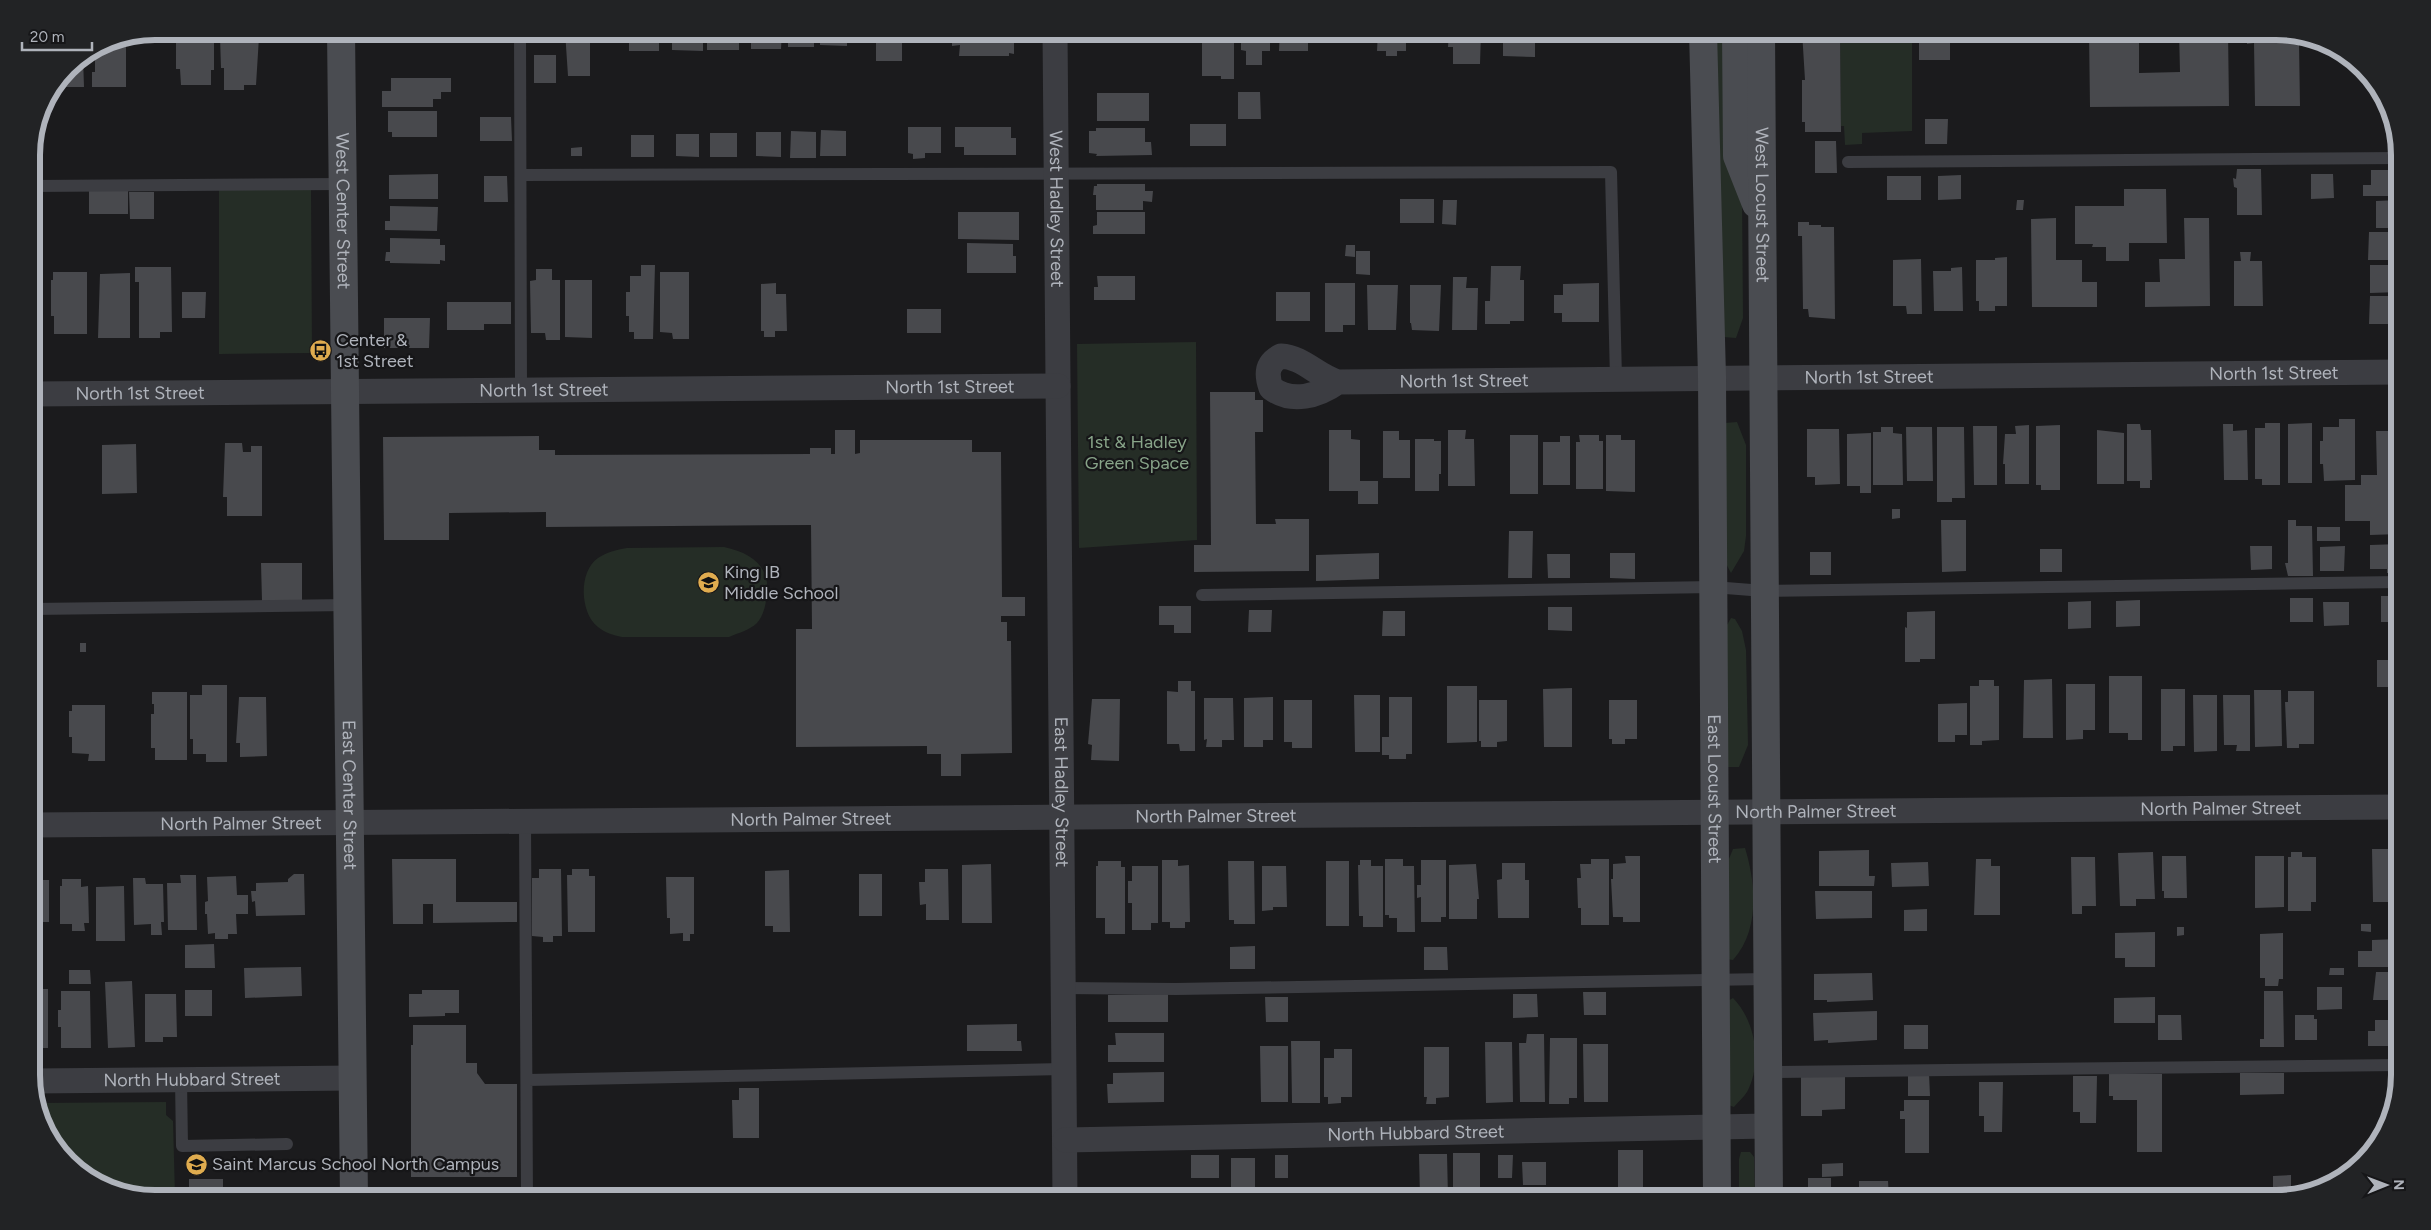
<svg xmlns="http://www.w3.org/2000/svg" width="2431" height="1230" viewBox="0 0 2431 1230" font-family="Figtree,sans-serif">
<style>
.green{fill:#252d26}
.building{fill:#48494d}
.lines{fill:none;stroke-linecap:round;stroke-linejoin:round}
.lane{stroke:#3c3d42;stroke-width:12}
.street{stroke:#3c3d42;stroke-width:25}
.secondary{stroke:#4a4c51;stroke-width:28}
.labels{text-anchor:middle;stroke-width:4.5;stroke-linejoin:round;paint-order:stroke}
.street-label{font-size:18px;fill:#afb3bb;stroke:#161618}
.poi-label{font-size:18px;fill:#afb3bb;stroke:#161618;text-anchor:start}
.park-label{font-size:18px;fill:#88a489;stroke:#161618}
.rim{fill:none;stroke:#afb3bb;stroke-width:6}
</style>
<rect width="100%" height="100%" fill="#1b1b1d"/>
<path class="green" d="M1714,31H1731L1742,194L1743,318L1736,338L1723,337Z
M1840,31H1912V131L1862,133V144L1845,145L1844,126H1841Z
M311,188L312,353L219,354V190Z
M1196,342L1197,540L1079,548L1077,344Z
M1737,422L1746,445V536L1744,551L1731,573L1723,558L1725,423Z
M724,547C753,553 773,568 766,601C765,608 762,618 757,623C750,630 738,633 729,637H622C613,635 605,633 598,627C580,613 578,572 598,558C607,552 616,550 627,548Z
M1731,618L1735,619L1742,631L1746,650L1748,745L1739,767H1728L1722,634Z
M1745,848C1756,884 1760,930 1733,960L1726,959V866L1733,849Z
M1733,998C1755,1020 1763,1063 1747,1092C1744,1097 1738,1102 1734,1107L1728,1105L1726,1002Z
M166,1102V1115L173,1121L175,1196H144L101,1186L52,1144L38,1103Z
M1741,1152H1750L1754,1157L1755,1199H1739V1159Z"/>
<path class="building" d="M179,31H211V38H214V70H211V85H181L180,69H176V37L179,38Z
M225,31H256V37H259L256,85H244V90H224V68H221L220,37H225Z
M565,31H590V76H568Z
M629,31H659V51H629Z
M672,31H703V51L672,50Z
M707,31H739V50H707Z
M751,31H782L781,49H751Z
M788,31H814V47H788Z
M820,31H847V46L820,45Z
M876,31H902V61H876Z
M961,31H1014V54L1009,53V56H959L960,45L952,46V34L961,35Z
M1202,31H1234V79H1221V76H1202Z
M1241,31H1270V51H1262V65H1246V51L1241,50Z
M1280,31H1308V51H1279Z
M1378,31H1406V51H1397V56H1386V51H1377Z
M1449,31H1481L1480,64H1453V47H1448Z
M1503,31H1535V57L1503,56Z
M1802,31H1840L1841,132H1805V122H1802V80H1805Z
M1919,31H1950V60H1919Z
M2089,31H2139V73L2180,72L2179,31H2228L2229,106L2090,107Z
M2247,31H2276L2308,39V43H2299L2300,106H2255L2254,43L2247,44Z
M126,37V87H92V72H95V49L108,41Z
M534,55H556V83H534Z
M83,57L84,87H54L68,67Z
M391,78H451V92H441V99H433V107H382V91H391Z
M1238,92H1260L1261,119H1238Z
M1097,93H1149V121H1097Z
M388,111H437V137H392V132H388Z
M480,117H511L512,141H480Z
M1925,119H1948L1947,144H1925Z
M1190,124H1226V146H1190Z
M908,127H941V153H925V158L913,159V154L908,153Z
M955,127H1011V138H1016V155H964V147H955Z
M1096,128H1145V142H1151L1152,155L1096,156L1097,154L1089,153V131H1096Z
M821,130L846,131V156H820Z
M791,131L816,132V158H790Z
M756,132H781V157L756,156Z
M710,133H737V157H710Z
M676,134H699V157L676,156Z
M631,135H654V157H631Z
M33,141H40V163H32Z
M1815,141H1836L1837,173H1815Z
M582,147V156H571V148Z
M2237,169H2261L2262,215H2237V188L2234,187L2233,178L2236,179Z
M2371,170H2400V196H2363V185H2371Z
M438,174V199H389V175Z
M2311,174H2333L2334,198L2311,199Z
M1961,175V199L1938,200V176Z
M484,176H507L508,202H484Z
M1887,176H1921V200H1887Z
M1097,184H1145V191H1153L1152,202L1143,201V210H1096V195H1093L1094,186H1097Z
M2124,189H2166L2167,243H2129V261H2106V247H2092L2093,244H2075V206H2124Z
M89,190H128V214H89Z
M129,192H154V219H130Z
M1400,199H1434V223H1400Z
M1443,200H1457L1456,225L1442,224Z
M2017,200H2024L2023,210H2016Z
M2400,200V228H2376V201Z
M390,206L438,207L437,231L385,230V221H390Z
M958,212H1019V240L958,239Z
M1097,212H1145V234H1093V226L1097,225Z
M2056,218V260H2082V282H2097V307H2032L2031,219Z
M2184,218H2209L2210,306L2145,307V282H2160L2159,259H2185Z
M1798,222H1809V225H1821V227H1834L1835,319L1809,317L1808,309H1803L1802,236H1798Z
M2369,232H2400V263H2391V260H2368Z
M390,238L440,239V245H445V261L440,260V264L390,263V261H385L386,252H390Z
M967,243L1013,244V256H1016V273H967Z
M1346,245H1355V257L1345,256Z
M1356,251H1370V275L1356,274Z
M2240,252H2251L2250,261H2262L2263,306H2234V261H2241Z
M2007,257V306H1995V311H1979V301H1976V260H1995V258Z
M1921,259L1922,314H1907L1906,306H1893V260Z
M641,265H655L653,339H634V332H629V316H626V292H630V276H641Z
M2370,265H2400V292L2370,293Z
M1491,266H1521L1520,280H1524V321H1510V324H1485V301H1490Z
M135,267H171L172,332H160V338H139V282H135Z
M1962,267L1963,311H1934L1933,271H1951V268Z
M536,269H552V280H560V340H546L545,333H531L530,281L536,280Z
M43,270V340H32V271Z
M53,272H87V334H54V316H51V280H53Z
M660,272H689V339H673L672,333L660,332Z
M130,273V338H98L100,274Z
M1097,276H1135V300H1094V287H1098Z
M1453,277H1467L1466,288H1478L1477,330H1452Z
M565,280H592V338L565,337Z
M776,283V294H786L787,331H775V337H764V331H761V284Z
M1325,283H1355V325H1343V332H1325Z
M1599,283V322H1562V313H1554V295H1563V284Z
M1367,285H1398L1396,330H1368Z
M1410,285H1441L1439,331L1412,330L1411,323H1410Z
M182,292H206L205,318H182Z
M1276,292H1310V321H1276Z
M2370,296H2400V327H2390V324H2369Z
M447,302H511V324H484V330H447Z
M907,309H941V333H907Z
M384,318H430L429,348H384Z
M1210,392H1255V400H1263V432H1255L1256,524H1276L1275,519H1309V571L1194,572V545H1211Z
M2339,419H2355V480L2324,481L2323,464H2320V441H2323V427H2339Z
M2265,423H2280V485H2262V479H2255V428H2265Z
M2312,423V483H2288V424Z
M2127,424H2140L2141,430H2151L2152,480H2150V488H2140V481H2127Z
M2223,424H2233V431L2247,430L2248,480H2224Z
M2029,425V484H2005V464H2003L2005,434H2016L2015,426Z
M2060,425V490H2041V485H2036V426Z
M1973,426H1997V485H1974Z
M1881,427H1893V433L1902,434L1903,485H1873V432H1881Z
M1906,427H1932L1933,481H1907Z
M1937,427H1964L1965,498H1952V502H1937Z
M1807,429H1839L1840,484L1815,485V477H1807Z
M835,430H855V454L860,453V440H972V452H1001L1002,597H1025V616H1001V622H1007V641H1011L1012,753L961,754V776H941V754H927V746L796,747V629H812L811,525L546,527V512L449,513V540H384L383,437L539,436V450H555V455L810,454V448H831V454H835Z
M1329,430H1351V439L1360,440V481H1378V504H1358V491H1329Z
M1448,430H1466L1465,439H1474L1475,486H1448Z
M2097,430L2124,433V484H2097Z
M1383,431H1399V440H1410V478H1383Z
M2376,431H2400V534L2370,535V521H2345V485H2361V475H2377Z
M1871,433V493H1860V486H1847V434Z
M1510,435H1538V494H1510Z
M1579,435H1599V441H1603V489H1576V442H1580Z
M1606,435H1621V440H1635V492L1606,491Z
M1560,436H1570V485H1543V442H1560Z
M1415,439H1434V441H1441V474H1439V491H1415Z
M225,443H242L243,452H251V446H262V516H227V497H223Z
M136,444L137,493L102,494V445Z
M1892,509H1900V518L1892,519Z
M1941,520H1966V571L1942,572Z
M2288,520H2296V526H2312L2313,576H2288L2285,563H2288Z
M2317,527H2340V541H2317Z
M1509,531H1533L1532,578H1508Z
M2400,544V573H2387V569H2370V545Z
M2250,546H2272V569L2251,570Z
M2345,546L2344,571H2320V547Z
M2040,549H2062V572H2040Z
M1810,552H1831V575H1810Z
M1379,553V579L1316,581V555Z
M1610,553H1635V579L1610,578Z
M1547,554H1570V578H1548Z
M261,563H302V600L262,601Z
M2381,596H2400V622H2381Z
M2290,598H2313V622H2290Z
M2140,600V626L2116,627V601Z
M2091,601V628L2068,629V602Z
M2323,602H2349V625L2324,626Z
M1159,606H1191V633H1174V625H1159Z
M1548,607H1572V631L1548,630Z
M1249,610H1272L1271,632H1248Z
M1383,611H1405V636H1382Z
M1935,611V659H1920V662H1905V627L1907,628V612Z
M80,643H86V652H80Z
M2377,660H2400V690H2392V687H2377Z
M2109,676H2142V740H2128V733H2109Z
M2052,679L2053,738H2023L2024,680Z
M1979,680H1994V686H1999V740L1982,741V745H1970V686H1979Z
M1178,681H1191V691H1195V751H1180L1179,744H1167V691L1178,692Z
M2066,684H2095V730H2083V739L2066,740Z
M202,685H227V762H206V754H193V739H190V695H202Z
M1447,686H1477V742L1447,743Z
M1572,688V747H1544L1543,689Z
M2161,689H2185V746H2173V751H2161Z
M2254,690H2281L2282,746L2255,747Z
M2288,691H2314V744H2299V748H2287L2285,702H2288Z
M152,692H187V760H155V748H151V714H154V704H152Z
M1354,695H1380V752H1355Z
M2193,695H2217V751L2194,752Z
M2223,695H2250V751H2236L2237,745H2224Z
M239,697H266L267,756L240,757V743H236Z
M1273,697V740H1263V747H1244V698Z
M1389,697H1412V754H1406V759H1389V755H1382V737H1389Z
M1204,698H1233L1234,740H1222V747H1206L1207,739L1204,740Z
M1092,699H1120L1119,761L1091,760L1092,745L1088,744Z
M1284,700H1312V748H1292V742H1284Z
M1479,700H1507V741L1497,742V747H1481V741H1479Z
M1609,700H1637V739H1625V744H1612V739H1609Z
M1967,703V735H1955V742H1938V704Z
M72,705H105V761H88L89,754L72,753V737H69V711H72Z
M2395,730H2400V755H2395Z
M2372,849H2388V855H2400V902H2373Z
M1869,850V876H1875L1874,886H1819V851Z
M2153,852L2155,899H2136V906H2120L2118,853Z
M2291,852H2302V857H2316V902H2311V911H2288V857H2291Z
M1625,856H1640V922H1623V917H1613L1611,879H1613V864L1626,863Z
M2162,856H2186L2187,898H2164V891H2162Z
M2255,856H2284V907L2255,908Z
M2071,857H2095L2096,906H2082V914H2072Z
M392,859H456V902H517V922L433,923V904H423V924H393Z
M1385,859H1403V866H1414L1415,932H1397V918H1389V915H1385Z
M1591,859H1609V925H1581V908H1578L1577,878H1581L1580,864H1591Z
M1976,859H1991V866H2000V915H1974Z
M1162,860H1178V866L1189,865L1190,922H1185V928H1170V922H1162Z
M1360,860H1371V866H1383V927H1363V916H1359L1358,865H1360Z
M1421,860H1446V917H1441V922H1421V897L1417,898V885H1421Z
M1098,861H1121V867H1125V934H1105V918H1096V866H1098Z
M1228,861H1254L1255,924H1234V920H1229Z
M1326,861H1349V926H1326Z
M1928,862L1929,886L1892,887L1891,863Z
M1502,863H1525V880H1529V918H1498L1497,880L1502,879Z
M991,864L992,923H962V865Z
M1476,864L1479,899H1477V919H1449V865Z
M1132,866H1158V923H1151V930H1132V903H1128V881H1132Z
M1262,866H1286L1287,907H1273V910L1262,911Z
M539,869H561L562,936H553V942H543V937L532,936V878H539Z
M572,869H589V876H595V932H568L567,875H572Z
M925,869H948L949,920H926V904L920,905L919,882H925Z
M789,870L790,932H773V926H765V871Z
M294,874H304L305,915L256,916L255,901L252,902L251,891H256V883L288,882V879Z
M859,874H882V916H859Z
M180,875H196L197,930H168L167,883H181Z
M236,876L237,895H248V914H236L237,934H228V939H215V933L208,934L207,914H205V902L208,901L207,877Z
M666,877H694V934H690V941H683V933L670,934V918H667Z
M133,878H145L146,884H163L164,922H161L162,935H151V924L134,925Z
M62,879H81V887L88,886L89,923H84L85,931H72V924H60V886H62Z
M32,880H49V922H32Z
M124,886L125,941H96V887Z
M1815,891H1872V918L1816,919Z
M1927,909V931H1904V910Z
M2361,924H2371V932L2361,931Z
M2177,927H2184V935L2177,936Z
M2155,932V967H2125V958H2115V933Z
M2283,933V979H2279L2278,986H2265V978H2260V934Z
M2400,939V967H2358V951H2372V940Z
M214,944L215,968H185V945Z
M1255,946V969H1230V947Z
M1424,947H1447L1448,970H1424Z
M301,967L302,996L245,998L244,968Z
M2330,968H2344V975H2329Z
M69,970H90L91,984H69Z
M2376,972H2400V1000H2373Z
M1872,973L1873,1000L1827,1002V1000H1814V974Z
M132,981L135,1047L108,1048L105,982Z
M2317,987H2342V1009L2317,1010Z
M32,989H48V1048H33Z
M185,990H212V1016H185Z
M422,990H459V1013H445V1016L409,1017V994H422Z
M61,991H90L91,1048H61V1027H58V1010H61Z
M2264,991H2283L2284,1047H2260V1039H2264Z
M1583,992H1606V1015H1584Z
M145,994H176L177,1037H163V1042H145Z
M1168,994V1022H1108V995Z
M1513,994H1537L1538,1017L1513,1018Z
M1265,997H1288V1022H1266Z
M2155,997V1023H2114V998Z
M1877,1011V1040L1828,1043V1040L1814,1041L1813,1013Z
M2158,1015H2181L2182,1040H2158Z
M2295,1015H2314V1019H2317V1040H2295Z
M2388,1017H2400V1046H2368V1031H2375V1020H2388Z
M1017,1024V1041H1021L1022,1051H967V1025Z
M413,1025H466V1063H477V1073L485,1084H517V1177H411V1045H413Z
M1904,1025H1928V1049H1904Z
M1115,1033H1164V1062H1108V1045H1116Z
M1527,1034H1544L1545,1102H1520L1519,1043H1526Z
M1550,1038H1577V1098H1569V1104H1549Z
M1291,1041H1320V1103H1292Z
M1485,1042H1512L1513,1102L1486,1103Z
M1583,1044H1608V1102H1584Z
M1260,1046H1288V1102H1261Z
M1424,1047H1449V1097L1436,1098V1104H1426L1427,1097H1424Z
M1334,1049H1352V1097H1341V1103L1328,1104V1097H1324V1058H1334Z
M1164,1072V1102L1108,1103L1107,1084H1113V1073Z
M1908,1073H1929L1930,1096H1908Z
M2240,1073H2284V1094L2240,1095Z
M2109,1074H2162V1152H2137V1100H2113V1096H2109Z
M1801,1075H1845V1109L1822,1110V1116H1801Z
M2073,1076H2097L2096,1123H2080V1112H2073Z
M1979,1082H2003L2002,1132H1984V1116H1979Z
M739,1088H759V1138H733L732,1100H739Z
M1904,1100H1929V1153H1905V1119H1900V1111H1904Z
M1618,1150H1643V1191L1618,1192Z
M1453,1153H1480V1197H1453Z
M1419,1154H1447L1448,1197H1420Z
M1191,1155H1219V1178H1191Z
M1275,1155H1288V1178H1275Z
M1498,1155H1513L1512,1178H1498Z
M1231,1158H1255V1197H1240V1193H1231Z
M1522,1162H1546V1185H1523Z
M1843,1163V1176L1822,1177V1164Z
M2291,1175V1194L2276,1199H2265V1188H2273V1176Z
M1808,1178H1831V1199H1808Z
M189,1179H223V1191L311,1190V1199H189Z
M1859,1181H1888L1889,1199H1859Z
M1938,1190H1971V1199H1938Z
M599,1192V1199H574V1193Z"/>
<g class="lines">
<path class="lane" d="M520,31L521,390
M1848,162L2400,158
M522,175L1611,172L1616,379
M32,186L343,184
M1202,595L1713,587L1764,591L2400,582
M32,609L348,605
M525,821L527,1199
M1062,988L1176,989L1767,979
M1767,1072L2400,1065
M181,1080L182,1146L287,1144
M528,1080L1063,1069"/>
<g class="street">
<path id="s1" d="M1055,31L1065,1199"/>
<path id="s2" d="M1338,382C1318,396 1292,404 1271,388C1266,374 1267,363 1281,356C1303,357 1317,376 1338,382L2400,372"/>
<path id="s3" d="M32,394L1058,386"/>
<path id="s4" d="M32,825L2400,807"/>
<path id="s5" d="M32,1081L353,1078"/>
<path id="s6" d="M1065,1140L1768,1126"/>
</g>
<g class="secondary">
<path id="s7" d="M341,31L354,1199"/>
<path id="s8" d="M1703,31L1712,377L1717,1199"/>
<path d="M1736,31L1737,156L1756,204"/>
<path id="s9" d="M1761,31L1769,1199"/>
</g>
</g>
<defs>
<symbol id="bus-disc" viewBox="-11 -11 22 22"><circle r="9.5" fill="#e0ac4f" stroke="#161618"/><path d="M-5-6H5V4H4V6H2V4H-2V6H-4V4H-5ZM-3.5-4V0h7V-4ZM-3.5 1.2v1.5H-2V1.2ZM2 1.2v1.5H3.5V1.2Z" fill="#111"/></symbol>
<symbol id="school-disc" viewBox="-11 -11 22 22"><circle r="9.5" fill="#e0ac4f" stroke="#161618"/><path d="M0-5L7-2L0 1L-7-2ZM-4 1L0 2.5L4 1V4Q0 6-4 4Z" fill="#111"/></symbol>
</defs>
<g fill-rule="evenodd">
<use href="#bus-disc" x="308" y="338" width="25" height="25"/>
<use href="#school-disc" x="696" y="570" width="25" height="25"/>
<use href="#school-disc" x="184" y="1152" width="25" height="25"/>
</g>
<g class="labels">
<g class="street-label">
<text dy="6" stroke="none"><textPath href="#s9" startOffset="174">West Locust Street</textPath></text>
<text dy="6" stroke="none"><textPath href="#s1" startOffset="178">West Hadley Street</textPath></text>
<text dy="6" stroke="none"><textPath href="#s7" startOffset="180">West Center Street</textPath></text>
<text dy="6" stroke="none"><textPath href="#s2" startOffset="1109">North 1st Street</textPath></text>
<text dy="6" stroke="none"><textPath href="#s2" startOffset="704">North 1st Street</textPath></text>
<text dy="6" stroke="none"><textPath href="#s2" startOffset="299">North 1st Street</textPath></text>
<text dy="6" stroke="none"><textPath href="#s3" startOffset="918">North 1st Street</textPath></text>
<text dy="6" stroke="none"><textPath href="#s3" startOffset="512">North 1st Street</textPath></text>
<text dy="6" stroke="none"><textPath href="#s3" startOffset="108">North 1st Street</textPath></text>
<text dy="6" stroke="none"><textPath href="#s8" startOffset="758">East Locust Street</textPath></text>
<text dy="6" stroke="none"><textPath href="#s1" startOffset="761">East Hadley Street</textPath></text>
<text dy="6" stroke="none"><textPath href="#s7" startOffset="764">East Center Street</textPath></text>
<text dy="6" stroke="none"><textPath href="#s4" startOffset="2189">North Palmer Street</textPath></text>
<text dy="6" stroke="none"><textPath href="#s4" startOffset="1784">North Palmer Street</textPath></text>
<text dy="6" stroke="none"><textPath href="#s4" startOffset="1184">North Palmer Street</textPath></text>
<text dy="6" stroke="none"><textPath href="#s4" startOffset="779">North Palmer Street</textPath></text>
<text dy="6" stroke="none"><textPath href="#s4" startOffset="209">North Palmer Street</textPath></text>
<text dy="6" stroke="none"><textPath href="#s5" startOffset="160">North Hubbard Street</textPath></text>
<text dy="6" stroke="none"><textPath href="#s6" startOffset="351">North Hubbard Street</textPath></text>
</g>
<g class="poi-label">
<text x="336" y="346">Center &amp;<tspan x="336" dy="21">1st Street</tspan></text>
<text x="724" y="578">King IB<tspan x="724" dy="21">Middle School</tspan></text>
<text x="212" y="1170">Saint Marcus School North Campus</text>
</g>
<g class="park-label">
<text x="1137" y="448">1st &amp; Hadley<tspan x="1137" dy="21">Green Space</tspan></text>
</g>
</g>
<path d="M0 0H2431V1230H0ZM155 40H2276A115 115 0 0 1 2391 155V1075A115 115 0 0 1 2276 1190H155A115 115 0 0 1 40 1075V155A115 115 0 0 1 155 40Z" fill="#222325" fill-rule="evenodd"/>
<path class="rim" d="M155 40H2276A115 115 0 0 1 2391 155V1075A115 115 0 0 1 2276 1190H155A115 115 0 0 1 40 1075V155A115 115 0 0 1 155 40Z"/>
<g transform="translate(2386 1185) rotate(89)" stroke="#161618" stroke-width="4" paint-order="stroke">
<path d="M0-4L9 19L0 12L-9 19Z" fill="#afb3bb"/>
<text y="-8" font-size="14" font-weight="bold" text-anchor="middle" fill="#afb3bb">N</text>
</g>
<path d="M22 42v8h70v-8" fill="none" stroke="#afb3bb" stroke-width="2.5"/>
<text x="30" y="42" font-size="15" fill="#afb3bb" stroke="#161618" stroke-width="4" paint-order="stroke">20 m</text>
</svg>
